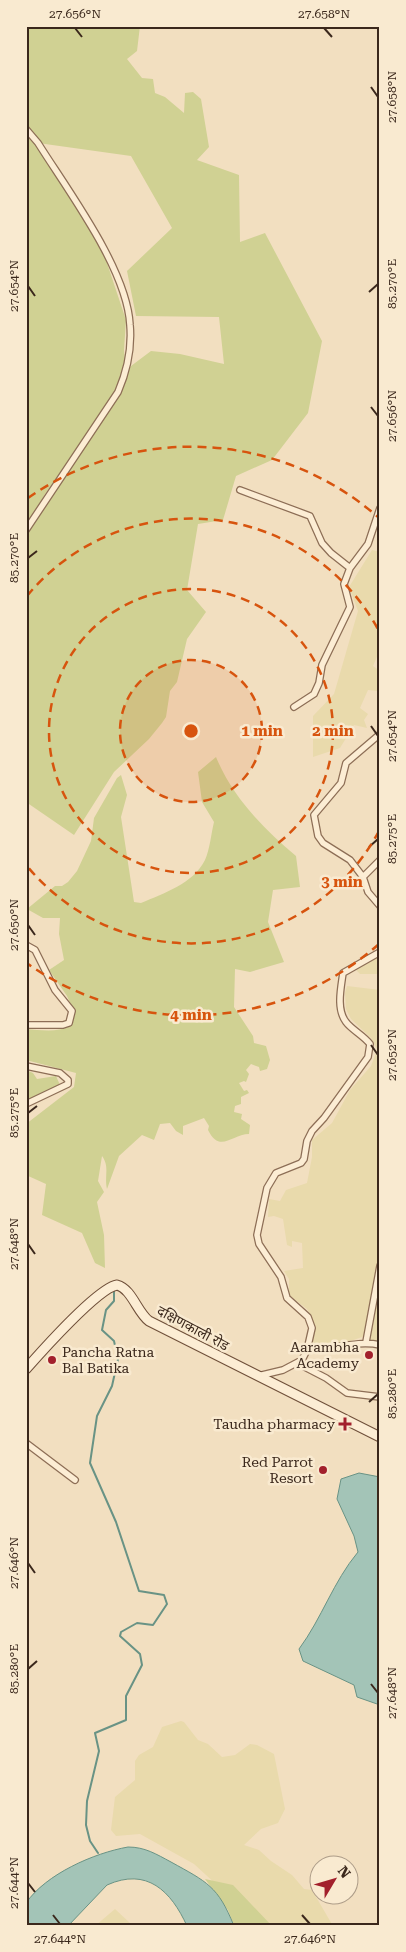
<svg xmlns="http://www.w3.org/2000/svg" width="406" height="1952" viewBox="0 0 406 1952" font-family="'Roboto Serif','Noto Sans Devanagari',serif">
<style>
.farmland{fill:#e9daac}
.green{fill:#d0d193;fill-rule:evenodd}
.water{fill:#a3c4b7;stroke:#699385}
.lines{fill:none;stroke-linecap:round;stroke-linejoin:round}
.stream{stroke:#699385;stroke-width:2}
.street-casing{stroke:#8d6e56;stroke-width:8}
.secondary-casing{stroke:#6f4f39;stroke-width:11}
.street{stroke:#fcedd4;stroke-width:5.5}
.secondary{stroke:#fcedd4;stroke-width:9}
.ticks{fill:none;stroke:#3b281c;stroke-width:2}
.ring{fill:none;stroke:#d7540e;stroke-width:2.5;stroke-dasharray:9 6}
.poi-dot{fill:#a2202c;stroke:#f9ead0;stroke-width:2}
.labels{text-anchor:middle;stroke-width:5;stroke-linejoin:round;paint-order:stroke}
.street-label{font-size:14px;fill:#3b281c;stroke:#f9ead0}
.poi-label{font-size:14px;fill:#3b281c;stroke:#f9ead0;text-anchor:end}
.centre{fill:#d7540e;stroke:#f9ead0;stroke-width:2.5}
.ring-label{font-size:15px;text-anchor:middle;font-weight:bold;fill:#d7540e;stroke:#f9ead0;stroke-width:5;stroke-linejoin:round;paint-order:stroke}
.neatline{fill:none;stroke:#3b281c;stroke-width:2}
.ticks-label{font-size:12px;text-anchor:middle;fill:#3b281c}
</style>
<rect width="100%" height="100%" fill="#f2dfc0"/>
<path class="farmland" d="M372,550L380,552V650L373,666L380,671L378,691L368,690L360,708L368,714L364,720L367,728L354,725L340,748L313,757V716L334,694L358,611L349,587Z
M380,956V974H360L356,970Z
M347,986L380,990V1248L365,1336L336,1346L320,1349L310,1347L315,1327L312,1318L307,1309L289,1295V1279L284,1271L303,1268L302,1243L292,1241V1247L287,1245L283,1219L274,1216L268,1217L269,1199L280,1201L286,1190L307,1183L312,1157V1140L332,1123L350,1090L371,1066L376,1053L377,1049L371,1038L351,1019L346,1009L345,993Z
M380,1285V1340L369,1341Z
M181,1721L184,1722L198,1740L208,1744L222,1757L235,1755L250,1744L257,1745L274,1754L285,1809L278,1823L261,1829L244,1845L259,1850L271,1861L292,1875L304,1889L312,1890L333,1926H247L218,1886L194,1864L140,1834L116,1836L111,1830L115,1797L135,1780V1761L139,1755L153,1747L162,1727Z
M115,1909L130,1923L129,1926H95Z"/>
<path class="green" d="M26,26H140L137,51L127,59L142,78L153,79L155,93L165,97L184,113L185,93L193,92L201,99L209,147L197,160L239,175L240,242L265,233L322,341L308,413L272,460L236,476L223,520L198,524L187,590L206,612L187,639L177,682L170,691L166,717L162,723L149,739L114,772L74,835L26,802ZM38,143L131,156L172,228L127,271L136,316L219,317L224,364L180,354L151,351L131,366L126,374L124,350L126,320L103,251ZM92,429L27,528L45,494Z
M216,757C233,798 263,828 296,856L300,887L273,890L268,922L284,962L250,972L235,969L234,1007L253,1036L254,1043L266,1046L270,1060L267,1069L260,1071L259,1067L251,1064L246,1070L249,1074L246,1082L244,1081L239,1083L244,1091L247,1090L249,1093L241,1097V1104L235,1106L234,1112L242,1114L241,1119L250,1125L249,1134C232,1134 220,1154 208,1130L209,1126L204,1118L183,1126V1135L176,1131L170,1123L160,1124L154,1140L142,1135L119,1156L107,1189C104,1176 110,1167 102,1156L98,1181L104,1192L97,1202L104,1235L105,1268L95,1263L82,1233L42,1215L46,1184L26,1175V1124L74,1087L76,1073L26,1060V1029C40,1030 57,1033 70,1026L74,1012L67,996L49,970L64,960L59,934L60,918H43L27,909L55,886H62L68,882L77,871L91,841L94,818L117,778L121,775L127,795L121,817L134,902L141,903C164,893 193,884 205,860C210,849 211,834 214,822L202,802L198,772Z
M26,1070L33,1073L37,1079L56,1076L60,1085L29,1100L26,1098Z
M205,1879L233,1885L272,1926H234L228,1910Z"/>
<path class="water" d="M359,1473L380,1477V1705L357,1697L354,1685L303,1661L299,1649C322,1618 333,1582 358,1552L354,1536L337,1499L341,1479Z
M128,1847C145,1847 156,1854 171,1862C207,1882 218,1886 234,1926H187C171,1891 147,1867 107,1885L68,1926H26V1903C46,1874 94,1853 128,1847Z"/>
<g class="lines">
<path class="stream" d="M98,1853L90,1841L86,1825L87,1801L99,1751L95,1733L126,1720V1696L142,1665L140,1654L120,1636L121,1632L137,1623L153,1625L167,1604L164,1595L139,1591L116,1522L90,1463L97,1416L112,1386L118,1359L114,1341L102,1330L106,1310L114,1301V1290"/>
<defs>
<path id="street" d="M26,129L38,143C68,191 127,269 130,325C132,348 127,371 118,392L26,530
M240,490L310,516L322,543L331,553L350,568
M294,707L314,694L319,683L322,665L350,607L344,584L350,568L368,544L380,508
M380,860L363,877L368,892L380,906
M363,877L350,860L323,843L318,836L314,815L341,783L346,763L380,734
M26,945L35,950L55,990L72,1011L69,1023L63,1025H26
M26,1066L60,1073L68,1080V1084L26,1104
M366,1342L380,1266
M307,1350C332,1350 356,1340 380,1345
M297,1363L326,1378L347,1393L380,1397
M258,1376L283,1370L302,1360L307,1350L312,1328L308,1317L287,1298L281,1277L259,1244L257,1235L267,1188L276,1173L301,1163L304,1159L307,1141L312,1131L324,1118L368,1057L370,1044C363,1035 352,1030 346,1022C336,1009 341,988 343,973L380,952
M26,1443L75,1480"/>
<path id="secondary" d="M26,1369C41,1352 98,1288 117,1285C132,1289 137,1312 149,1321L380,1437"/>
</defs>
<use href="#street" class="street-casing"/>
<use href="#secondary" class="secondary-casing"/>
<use href="#street" class="street"/>
<use href="#secondary" class="secondary"/>
</g>
<path class="ticks" d="M75,28L82,37M324,28L332,37M371,87L378,97M28,286L35,296M369,292L378,284M371,407L378,416M28,558L37,551M371,726L378,736M369,847L378,839M28,925L35,935M371,1045L378,1055M28,1113L37,1106M28,1244L35,1254M369,1402L378,1394M28,1563L35,1573M28,1669L37,1661M371,1684L378,1693M28,1883L35,1892M53,1915L60,1924M302,1915L310,1924"/>
<circle cx="191" cy="731" r="71" fill="#d7540e" fill-opacity=".12"/>
<g class="ring">
<circle cx="191" cy="731" r="71"/>
<circle cx="191" cy="731" r="142"/>
<path d="M379 831A213 213 0 0 1 27 866M27 596A213 213 0 0 1 379 631"/>
<path d="M379 944A284 284 0 0 1 28 964M28 498A284 284 0 0 1 379 518"/>
</g>
<g class="poi-dot">
<circle cx="369" cy="1355" r="5"/>
<circle cx="52" cy="1360" r="5"/>
<path d="M342.5 1416.5h5v5h5v5h-5v5h-5v-5h-5v-5h5z"/>
<circle cx="323" cy="1470" r="5"/>
</g>
<g class="labels">
<g class="street-label">
<text transform="translate(193 1328) rotate(28)" y="5">दक्षिणकाली रोड</text>
</g>
<g class="poi-label">
<text x="359" y="1352">Aarambha<tspan x="359" dy="16">Academy</tspan></text>
<text x="62" y="1357" text-anchor="start">Pancha Ratna<tspan x="62" dy="16">Bal Batika</tspan></text>
<text x="335" y="1429">Taudha pharmacy</text>
<text x="313" y="1467">Red Parrot<tspan x="313" dy="16">Resort</tspan></text>
</g>
</g>
<circle cx="191" cy="731" r="8" class="centre"/>
<g class="ring-label">
<text x="262" y="736">1 min</text>
<text x="333" y="736">2 min</text>
<text x="342" y="887">3 min</text>
<text x="191" y="1020">4 min</text>
</g>
<rect width="406" height="1952" fill="none" stroke="#f9ead0" stroke-width="55"/>
<g transform="translate(334 1880) rotate(52)"><circle r="24" fill="#f9ead0" stroke="#ad9c88"/>
<path d="M0-4L9 19L0 12L-9 19Z" fill="#a2202c"/>
<text y="-8" font-size="14" font-weight="bold" text-anchor="middle" fill="#3b281c">N</text>
</g>
<rect x="28" y="28" width="350" height="1896" class="neatline"/>
<g class="ticks-label">
<text x="75" y="18">27.656°N</text>
<text x="324" y="18">27.658°N</text>
<text transform="translate(392 97) rotate(-90)" y="4">27.658°N</text>
<text transform="translate(392 284) rotate(-90)" y="4">85.270°E</text>
<text transform="translate(14 286) rotate(-90)" y="4">27.654°N</text>
<text transform="translate(392 416) rotate(-90)" y="4">27.656°N</text>
<text transform="translate(14 558) rotate(-90)" y="4">85.270°E</text>
<text transform="translate(392 736) rotate(-90)" y="4">27.654°N</text>
<text transform="translate(392 839) rotate(-90)" y="4">85.275°E</text>
<text transform="translate(14 925) rotate(-90)" y="4">27.650°N</text>
<text transform="translate(392 1055) rotate(-90)" y="4">27.652°N</text>
<text transform="translate(14 1113) rotate(-90)" y="4">85.275°E</text>
<text transform="translate(14 1244) rotate(-90)" y="4">27.648°N</text>
<text transform="translate(392 1394) rotate(-90)" y="4">85.280°E</text>
<text transform="translate(14 1563) rotate(-90)" y="4">27.646°N</text>
<text transform="translate(14 1669) rotate(-90)" y="4">85.280°E</text>
<text transform="translate(392 1693) rotate(-90)" y="4">27.648°N</text>
<text transform="translate(14 1883) rotate(-90)" y="4">27.644°N</text>
<text x="60" y="1943">27.644°N</text>
<text x="310" y="1943">27.646°N</text>
</g>
</svg>
